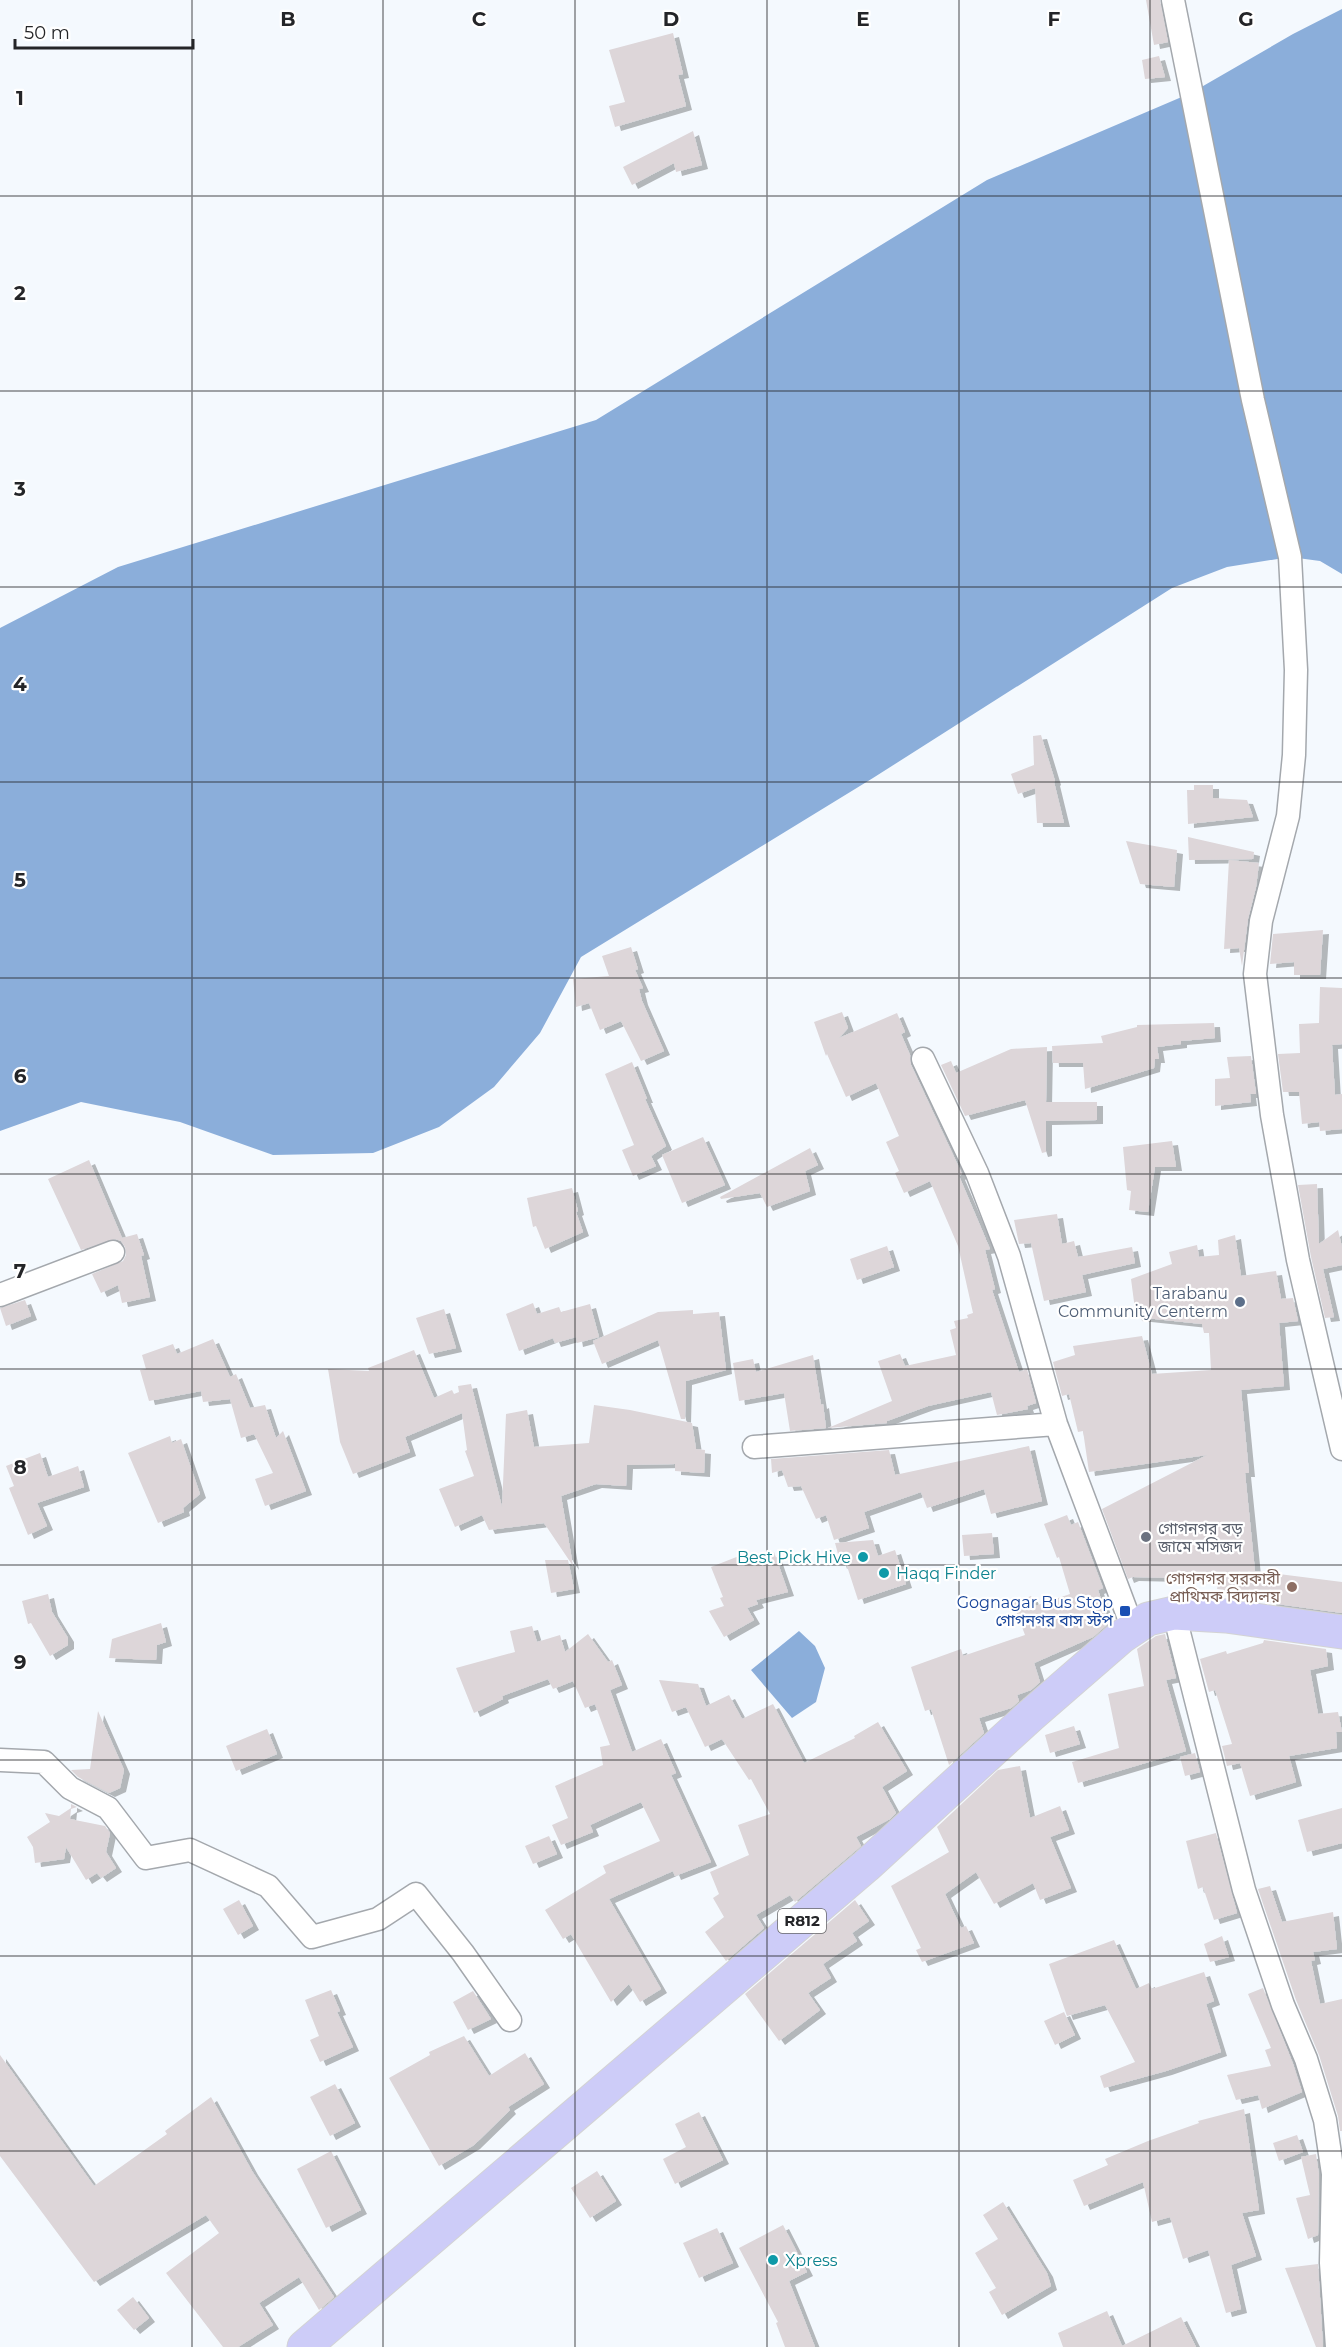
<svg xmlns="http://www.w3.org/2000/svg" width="1342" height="2347" viewBox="0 0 1342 2347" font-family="Montserrat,'Noto Sans Bengali',sans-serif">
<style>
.water{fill:#8baeda}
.building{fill:#ddd6d9;filter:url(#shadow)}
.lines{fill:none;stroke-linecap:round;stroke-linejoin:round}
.street-casing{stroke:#a4a8ad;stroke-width:25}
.primary-casing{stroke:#d3d3d4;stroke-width:35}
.street{stroke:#fff;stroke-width:22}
.primary{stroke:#cdccf8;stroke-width:33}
.grid{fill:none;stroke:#242528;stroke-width:1.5;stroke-opacity:0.55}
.service-dot{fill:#5c6f8a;stroke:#fff;stroke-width:2}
.worship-dot{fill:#6b7280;stroke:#fff;stroke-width:2}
.culture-dot{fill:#0f9aa8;stroke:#fff;stroke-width:2}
.education-dot{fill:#8d6e63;stroke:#fff;stroke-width:2}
.transit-dot{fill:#1a4fb4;stroke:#fff;stroke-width:2}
.labels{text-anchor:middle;stroke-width:4.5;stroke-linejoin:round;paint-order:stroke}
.shield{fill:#fff;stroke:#666668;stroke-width:1.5}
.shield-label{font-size:15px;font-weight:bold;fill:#242528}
.service-label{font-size:16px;fill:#4e5e75;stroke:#fff;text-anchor:end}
.worship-label{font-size:16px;fill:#5b616d;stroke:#fff;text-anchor:start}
.culture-label{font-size:16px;fill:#0d838f;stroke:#fff;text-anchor:start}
.education-label{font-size:16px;fill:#785e54;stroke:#fff;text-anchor:end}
.transit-label{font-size:16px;fill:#164399;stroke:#fff;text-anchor:end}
.grid-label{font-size:20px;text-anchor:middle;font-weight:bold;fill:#242528;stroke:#fff;stroke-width:4.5;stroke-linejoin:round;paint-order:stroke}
</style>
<defs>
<filter id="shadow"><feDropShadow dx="6" dy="4" stdDeviation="0" flood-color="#0004"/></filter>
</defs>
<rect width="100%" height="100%" fill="#f4f9fe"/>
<path class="water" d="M1342,9V574L1320,561L1290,557L1227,567L1172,588L873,778L581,957L540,1033L494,1087L439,1127L373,1153L273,1155L180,1122L81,1102L0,1131V628L118,567L596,420L987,180L1191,93L1293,34Z
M799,1631L815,1646L825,1668L816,1702L792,1718L751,1670Z"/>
<path class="building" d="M1146,0H1160L1168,42L1154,45Z
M673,33L683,74L678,75L686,106L615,127L609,106L625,102L609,50Z
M1159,56L1165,77L1145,79L1142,60Z
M693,131L702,165L676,172L674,163L632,185L623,167Z
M1041,735L1055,781L1054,782L1064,823H1037L1035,788L1018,794L1011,774L1034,765L1033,736Z
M1194,785H1213V798L1247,800L1253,817L1188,824L1187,790H1194Z
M1188,837L1254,852L1253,859L1189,860Z
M1126,841L1177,850L1174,887L1140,884Z
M1229,860L1259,863L1256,887L1248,919L1242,966L1239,948L1224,949Z
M1323,930L1320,975H1294V962L1270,964L1273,934Z
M631,947L638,969L635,970L643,988L639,989L642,1001L664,1051L641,1061L621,1021L600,1030L589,1003L576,1007L573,979L609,976L602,956Z
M1320,987L1342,988V1044L1332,1045L1335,1095L1342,1094V1129L1320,1131L1319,1122L1302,1124L1299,1092H1283L1278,1054L1300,1053L1299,1024L1319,1023Z
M842,1012L848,1028L839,1038L897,1013L905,1032L901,1034L910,1055L911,1065L962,1174L959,1176L990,1249L985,1250L995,1289L992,1290L1019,1372L1027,1369L1036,1403L1027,1406L1028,1409L997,1415L991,1392L928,1406L887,1421V1423L828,1428L892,1401L878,1361L900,1354L905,1366L956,1355L950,1330L956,1328L954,1321L968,1318L967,1315L973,1313L958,1246L930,1181L904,1193L895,1173L899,1171L886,1142L899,1136L876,1083L846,1097L827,1054L826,1056L814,1022Z
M1214,1023L1215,1038L1181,1041V1044L1157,1047L1159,1059H1155L1154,1068L1085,1089L1083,1063H1053L1052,1046L1103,1043L1101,1036L1137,1027V1025Z
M1047,1047L1046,1102H1097V1120L1046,1121V1152L1042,1153L1025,1100L965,1116L941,1065L951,1061L956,1073L1011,1049Z
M1251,1056L1256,1094H1250L1251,1102L1215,1106V1079L1230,1078L1227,1057Z
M632,1062L647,1099H645L666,1146L651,1156L656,1166L633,1176L622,1150L634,1145L605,1074Z
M703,1137L725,1185L682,1203L662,1155Z
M1172,1141L1176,1167H1155L1148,1212L1129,1210L1131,1191L1127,1190L1123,1147Z
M810,1148L818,1165L805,1171L810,1191L767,1207L760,1193L721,1199L720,1197Z
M89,1160L122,1238L137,1234L144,1255L141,1256L150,1297L122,1303L118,1285L101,1293L92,1274L123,1261L126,1255L125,1247L121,1241L115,1239L81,1250L48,1179Z
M1317,1184L1319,1244L1338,1230L1342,1247V1265L1323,1269L1334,1317L1325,1318L1311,1257L1298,1185Z
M572,1188L578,1211L576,1212L583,1232L545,1249L536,1226L533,1227L527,1198Z
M1057,1214L1062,1244L1074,1241L1078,1257L1132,1247L1135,1263L1082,1275L1086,1292L1044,1301L1031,1243L1019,1244L1014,1220Z
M1235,1235L1241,1276L1276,1271L1281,1299L1293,1298L1298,1321L1279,1323L1284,1386L1241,1390L1249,1473H1245L1255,1571L1342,1582V1613L1270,1603L1271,1597L1217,1589L1219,1579L1133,1577L1128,1579L1102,1509L1207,1455L1089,1472L1083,1431L1078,1432L1069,1394L1062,1396L1053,1362L1075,1355L1073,1346L1142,1336L1152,1374L1211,1370L1209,1333H1204L1202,1324L1136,1317L1131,1279L1172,1264L1169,1252L1197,1245L1199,1257L1219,1255L1218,1240Z
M887,1246L894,1267L857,1280L850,1259Z
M25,1300L31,1316L6,1326L0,1308Z
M533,1303L537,1314L559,1307L561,1312L590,1304L599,1337L577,1343L576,1337L555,1343L553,1338L519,1351L506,1314Z
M444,1309L456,1348L429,1354L416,1318Z
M693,1310V1314L719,1312L726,1370L686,1381L685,1419H681L658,1340L602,1364L593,1341L658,1312Z
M213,1339L230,1377L236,1374L250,1408L265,1405L276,1438L283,1431L306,1491L265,1506L255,1479L273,1473L254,1434L241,1438L230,1399L203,1402L201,1391L149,1401L140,1370L146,1369L142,1355L173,1344L177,1354Z
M414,1350L434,1398L452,1390L454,1394L459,1392L458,1386L471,1384L502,1507L506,1414L527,1410L534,1447L589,1443L594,1405L630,1410L692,1423L696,1449L705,1450L704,1473L675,1471V1464L627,1465L626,1486L596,1484L561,1496L573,1566L544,1523L489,1530L482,1515L455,1527L439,1489L474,1476L465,1451L467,1450L462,1413L405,1437L410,1452L353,1474L340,1442L328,1369L369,1371L368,1368Z
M813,1355L821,1405L823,1404L826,1428L790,1431L784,1393L739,1401L733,1363L753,1359L756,1372Z
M170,1436L172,1443L181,1439L200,1494L183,1508L184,1512L158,1523L128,1453Z
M1029,1446L1042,1501L991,1514L984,1489L927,1508L921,1492L864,1512L869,1528L834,1540L826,1515L816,1519L801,1486L788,1487L782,1470L772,1473L771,1459L889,1450L895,1475Z
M40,1453L48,1477L78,1466L84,1487L37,1503L47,1526L28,1535L9,1488L14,1486L6,1466Z
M1067,1515L1071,1525L1078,1522L1103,1588L1098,1590L1109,1623L1093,1637L1034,1663L1040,1682L1031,1690L1017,1695L1019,1701L1011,1708L979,1718L984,1733L949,1765L931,1709L925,1711L911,1667L961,1649L963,1656L1025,1635L1013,1603L1031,1596L1035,1606L1070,1594L1059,1557L1057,1558L1044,1524Z
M992,1533L994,1554L964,1556L962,1535Z
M873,1540L878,1556L895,1550L906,1584L858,1600L846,1563L841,1565L835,1543Z
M774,1552L788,1592L756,1600L758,1604L747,1608L754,1620L724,1637L709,1611L724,1606L720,1598L723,1597L711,1567L739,1556L742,1565Z
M545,1560H568L574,1589L551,1593Z
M48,1594L52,1612L68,1638V1645L50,1656L31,1623L28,1624L22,1601Z
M161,1623L166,1642L157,1645L156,1660L109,1658L112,1639Z
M532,1626L537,1642L560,1635L565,1652L588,1634L608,1662L612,1660L622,1685L610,1690L632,1752L661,1739L676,1773L671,1775L711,1862L675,1876L673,1871L609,1899L661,1989L640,2002L629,1984L611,2002L571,1934L563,1939L545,1910L606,1873L603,1866L660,1841L641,1802L590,1825L593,1832L561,1845L552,1825L568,1818L555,1786L603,1765L600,1747L610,1745L595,1704L585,1708L573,1681L553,1689L548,1679L502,1696L503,1699L474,1713L456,1668L515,1652L510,1631Z
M1165,1634L1176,1678L1166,1680L1186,1751L1078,1783L1072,1762L1119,1748L1108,1694L1144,1686L1137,1649L1156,1636Z
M1264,1640L1326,1649L1328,1666L1310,1670L1318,1714L1338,1712L1342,1732H1336L1337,1748L1289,1756L1296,1782L1250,1796L1240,1763L1227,1766L1222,1746L1232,1744L1215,1690L1209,1692L1200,1659L1226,1651L1227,1654L1263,1643Z
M659,1680L698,1684L706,1706L729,1695L742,1719L773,1704L804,1763L855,1738L854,1736L878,1722L907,1771L882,1787L896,1813L890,1819L856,1837L861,1846L795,1902L790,1895L756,1915L764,1928L726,1961L705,1932L724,1917L713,1898L719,1894L710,1872L749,1855L738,1825L770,1814L751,1779L749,1780L722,1739L705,1747L686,1707L672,1712Z
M98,1711L124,1770L120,1788L109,1793L78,1777L71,1770L90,1769Z
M1074,1726L1080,1744L1050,1753L1045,1735Z
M267,1729L277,1754L236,1771L226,1746Z
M1195,1753L1200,1772L1185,1776L1180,1757Z
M1020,1766L1030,1818L1060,1806L1069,1830L1050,1837L1071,1888L1040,1900L1033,1883L994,1904L976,1872L945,1894L961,1928L966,1926L974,1943L922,1962L916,1950L921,1948L891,1886L949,1852L937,1827L998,1770Z
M71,1804L77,1807L71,1809L70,1819L105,1826L110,1833L106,1852L116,1868L101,1878L97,1873L86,1880L66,1847L64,1859L35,1863L33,1847L27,1837L50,1822L45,1813L59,1816L71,1808Z
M1342,1808V1843L1307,1852L1298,1820Z
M1216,1833L1237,1913L1214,1920L1203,1887L1198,1889L1186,1841Z
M549,1836L557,1854L533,1864L525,1846Z
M1270,1886L1282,1922L1333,1912L1337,1949L1313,1952L1315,1960L1311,1961L1320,2004L1342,1999V2131H1340L1338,2116L1319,2055L1296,2000L1258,1889Z
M239,1900L253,1926L238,1935L223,1909Z
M855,1900L869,1921L852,1933L857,1941L823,1964L831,1978L808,1993L820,2010L779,2041L745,1994Z
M1222,1936L1229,1957L1210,1962L1204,1944Z
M1114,1940L1136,1989L1149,1983L1152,1989L1204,1972L1214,2001L1206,2004L1221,2052L1166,2071L1104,2088L1100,2076L1135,2062L1105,2005L1067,2016L1049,1964Z
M1263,1988L1293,2064L1302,2092L1262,2109L1258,2095L1236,2100L1227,2075L1271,2066L1265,2050L1271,2048L1248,1994Z
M331,1990L340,2011L337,2012L353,2047L320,2062L310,2040L319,2036L305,2000Z
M473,1991L491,2019L468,2030L453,2002Z
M1064,2012L1075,2035L1055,2045L1044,2021Z
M464,2036L489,2076L525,2053L544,2084L508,2107L510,2110L474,2145L439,2166L389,2078L430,2055L429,2052Z
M0,2055L94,2186L167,2134L165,2131L211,2097L252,2171L334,2297L319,2310L299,2277L259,2303L273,2325L238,2347H223L166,2273L219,2233L206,2215L94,2282L0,2156Z
M335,2084L355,2123L330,2136L310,2097Z
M1244,2109L1259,2210L1242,2213L1256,2256L1231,2265L1241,2309L1226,2313L1208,2250L1183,2259L1170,2217L1152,2222L1143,2182L1084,2206L1073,2180L1108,2165L1105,2159L1148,2141L1199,2123L1198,2121Z
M699,2112L723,2160L675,2184L663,2159L686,2147L675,2124Z
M1297,2135L1303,2152L1279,2161L1273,2143Z
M331,2151L361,2210L326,2228L297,2169Z
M1316,2154L1319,2175L1318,2235L1308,2239L1296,2198L1310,2195L1301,2157Z
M597,2171L616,2201L590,2218L571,2188Z
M1003,2202L1047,2273L1051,2286L1002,2315L989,2292L996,2288L975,2253L998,2239L983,2215Z
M783,2225L807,2272L789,2281L815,2347H785L776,2323L778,2322L739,2248Z
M717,2228L733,2263L699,2278L683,2243Z
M1318,2264L1323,2347H1316L1285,2268Z
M133,2297L149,2318L134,2330L117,2310Z
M1107,2311L1122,2346L1181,2317L1196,2347H1063L1058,2333Z"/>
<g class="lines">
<defs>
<path id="street" d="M1173,0L1253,400L1290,557L1296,670L1294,755L1288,816L1261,921L1255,974L1272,1115L1298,1260L1342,1449
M923,1059L977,1173L1009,1256L1056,1424L1133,1629
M0,1295L113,1252
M754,1447L1056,1424
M1174,1613L1244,1890L1283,2005L1306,2059L1325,2120L1333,2174L1331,2263L1337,2347
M0,1760L44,1762L70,1788L108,1808L146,1858L190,1850L268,1886L312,1937L378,1919L416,1894L463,1953L510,2020"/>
<path id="primary" d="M304,2347L866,1866L1030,1716L1121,1637L1148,1619L1174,1613L1226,1616L1342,1632"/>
</defs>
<use href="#street" class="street-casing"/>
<use href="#primary" class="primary-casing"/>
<use href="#street" class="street"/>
<use href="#primary" class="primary"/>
</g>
<path class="grid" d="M192,0V2347M383,0V2347M575,0V2347M767,0V2347M959,0V2347M1150,0V2347M0,196H1342M0,391H1342M0,587H1342M0,782H1342M0,978H1342M0,1174H1342M0,1369H1342M0,1565H1342M0,1760H1342M0,1956H1342M0,2151H1342"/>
<circle class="service-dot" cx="1240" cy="1302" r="6"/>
<circle class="worship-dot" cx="1146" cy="1537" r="6"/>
<g class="culture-dot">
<circle cx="863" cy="1557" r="6"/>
<circle cx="884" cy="1573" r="6"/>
<circle cx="773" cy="2260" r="6"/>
</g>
<circle class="education-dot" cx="1292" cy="1587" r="6"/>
<rect class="transit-dot" x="1119" y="1605" width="12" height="12" rx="3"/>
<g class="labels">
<rect class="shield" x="778" y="1909" width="48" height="24" rx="4.5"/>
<g class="shield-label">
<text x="802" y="1926">R812</text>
</g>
<g class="service-label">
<text x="1228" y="1299">Tarabanu<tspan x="1228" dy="18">Community Centerm</tspan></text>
</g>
<g class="worship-label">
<text x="1158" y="1534">গোগনগর বড়<tspan x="1158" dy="18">জামে মসিজদ</tspan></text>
</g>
<g class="culture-label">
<text x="851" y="1563" text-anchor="end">Best Pick Hive</text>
<text x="896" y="1579">Haqq Finder</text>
<text x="785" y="2266">Xpress</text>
</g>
<g class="education-label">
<text x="1280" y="1584">গোগনগর সরকারী<tspan x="1280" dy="18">প্রাথিমক বিদ্যালয়</tspan></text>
</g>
<g class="transit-label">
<text x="1113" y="1608">Gognagar Bus Stop<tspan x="1113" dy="18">গোগনগর বাস স্টপ</tspan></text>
</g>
</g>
<g class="grid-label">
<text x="288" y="26">B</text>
<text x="479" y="26">C</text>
<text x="671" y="26">D</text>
<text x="863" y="26">E</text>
<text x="1054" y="26">F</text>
<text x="1246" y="26">G</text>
<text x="20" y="105">1</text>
<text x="20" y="300">2</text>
<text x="20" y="496">3</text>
<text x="20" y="691">4</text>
<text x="20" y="887">5</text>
<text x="20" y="1083">6</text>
<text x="20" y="1278">7</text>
<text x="20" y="1474">8</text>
<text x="20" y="1669">9</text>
</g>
<path d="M15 39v9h178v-9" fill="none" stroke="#242528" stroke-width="3"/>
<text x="24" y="39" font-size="18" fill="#242528" stroke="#ffffff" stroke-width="4.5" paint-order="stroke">50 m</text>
</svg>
